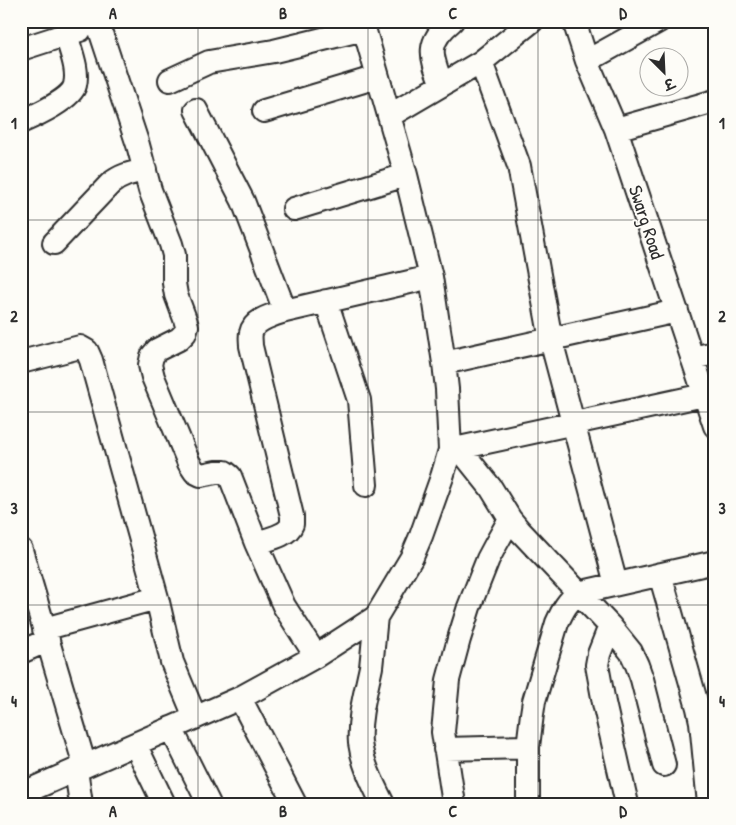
<svg xmlns="http://www.w3.org/2000/svg" width="736" height="825" viewBox="0 0 736 825" font-family="'Patrick Hand','Playpen Sans Deva',sans-serif">
<style>
.lines{fill:none;stroke-linecap:round;stroke-linejoin:round}
.minor-casing{stroke:#2b2b2b;stroke-width:26}
.minor{stroke:#fdfcf7;stroke-width:22}
.grid{fill:none;stroke:#2b2b2b;stroke-width:1;stroke-opacity:0.55}
.labels{text-anchor:middle;stroke-width:4;stroke-linejoin:round;paint-order:stroke}
.street-label{font-size:19px;fill:#2b2b2b;stroke:#fdfcf7}
.neatline{fill:none;stroke:#2b2b2b;stroke-width:2}
.grid-label{font-size:16px;text-anchor:middle;font-weight:bold;fill:#2b2b2b}
</style>
<rect width="100%" height="100%" fill="#fdfcf7"/>
<filter id="ink" filterUnits="userSpaceOnUse"><feTurbulence type="fractalNoise" baseFrequency=".02" numOctaves="2"/><feDisplacementMap in="SourceGraphic" scale="10" xChannelSelector="R" yChannelSelector="G"/><feConvolveMatrix kernelMatrix="1 2 1 2 8 2 1 2 1" color-interpolation-filters="sRGB"/></filter>
<g filter="url(#ink)">
<g class="lines">
<defs>
<path id="minor" d="M574,21L587,61L616,129L715,426
M98,24L138,145L150,190L171,244L174,255V283L176,295L185,319L187,326L185,333L179,339L157,350L152,356L150,365L153,377L189,463L195,472L201,475L216,472H225L230,476L256,543L284,606L316,656
M21,49L80,30
M587,61L659,21
M481,62L519,166L551,340L616,584
M170,80L209,62L274,51L364,29
M442,85C431,56 425,43 452,21
M196,110L243,201L285,311
M264,111L377,77
M389,116L481,62L532,21
M21,122C34,116 72,99 75,85C79,69 70,50 66,34
M616,129L715,101
M294,209L406,175
M54,243L110,184C121,175 131,173 145,170
M326,301L359,400L366,485
M692,358L715,353
M21,362L80,347L87,351L91,360L157,598L44,629
M444,363L677,311
M459,448L491,488L510,519L520,531L610,626L631,652L637,665L642,679L664,765
M450,450L704,395
M256,543C267,539 287,537 292,524C292,524 292,517 292,516L251,346C251,342 250,337 251,333C254,319 273,315 285,311L431,277
M21,550L85,766
M660,574L698,708L701,722L709,804
M157,598L172,662L195,717
M376,617C374,634 373,650 371,667C366,691 358,718 360,743C363,765 373,784 383,804
M610,626L599,654L597,665L604,703L627,804
M21,652L48,640
M240,698L295,804
M171,728L209,804
M135,744L164,804
M445,749L528,747
M76,770L81,804
M21,794L240,698L316,656L376,617L412,557L421,536L442,477L450,450L447,389L444,363L431,277L406,175L362,21
M454,804L443,732L448,680L459,639L469,607L488,559L496,544L510,519
M528,804V747L532,714L534,701L557,623C563,610 567,602 578,593L715,562"/>
</defs>
<use href="#minor" class="minor-casing"/>
<use href="#minor" class="minor"/>
</g>
</g>
<path class="grid" d="M198,21V804M368,21V804M538,21V804M21,220H715M21,412H715M21,605H715"/>
<g class="labels">
<g class="street-label">
<text transform="translate(647 222) rotate(72)" y="7">Swarg Road</text>
</g>
</g>
<rect width="736" height="825" fill="none" stroke="#fdfcf7" stroke-width="55"/>
<g transform="translate(664 72) rotate(156)"><circle r="24" fill="#fdfcf7" stroke="#a9a8a5"/>
<path d="M0-4L9 19L0 12L-9 19Z" fill="#2b2b2b"/>
<text y="-8" font-size="14" font-weight="bold" text-anchor="middle" fill="#2b2b2b">उ</text>
</g>
<rect x="28" y="28" width="680" height="770" class="neatline"/>
<g class="grid-label">
<text x="113" y="19">A</text>
<text x="283" y="19">B</text>
<text x="453" y="19">C</text>
<text x="623" y="19">D</text>
<text x="14" y="129">1</text>
<text x="722" y="129">1</text>
<text x="14" y="322">2</text>
<text x="722" y="322">2</text>
<text x="14" y="514">3</text>
<text x="722" y="514">3</text>
<text x="14" y="707">4</text>
<text x="722" y="707">4</text>
<text x="113" y="817">A</text>
<text x="283" y="817">B</text>
<text x="453" y="817">C</text>
<text x="623" y="817">D</text>
</g>
</svg>
